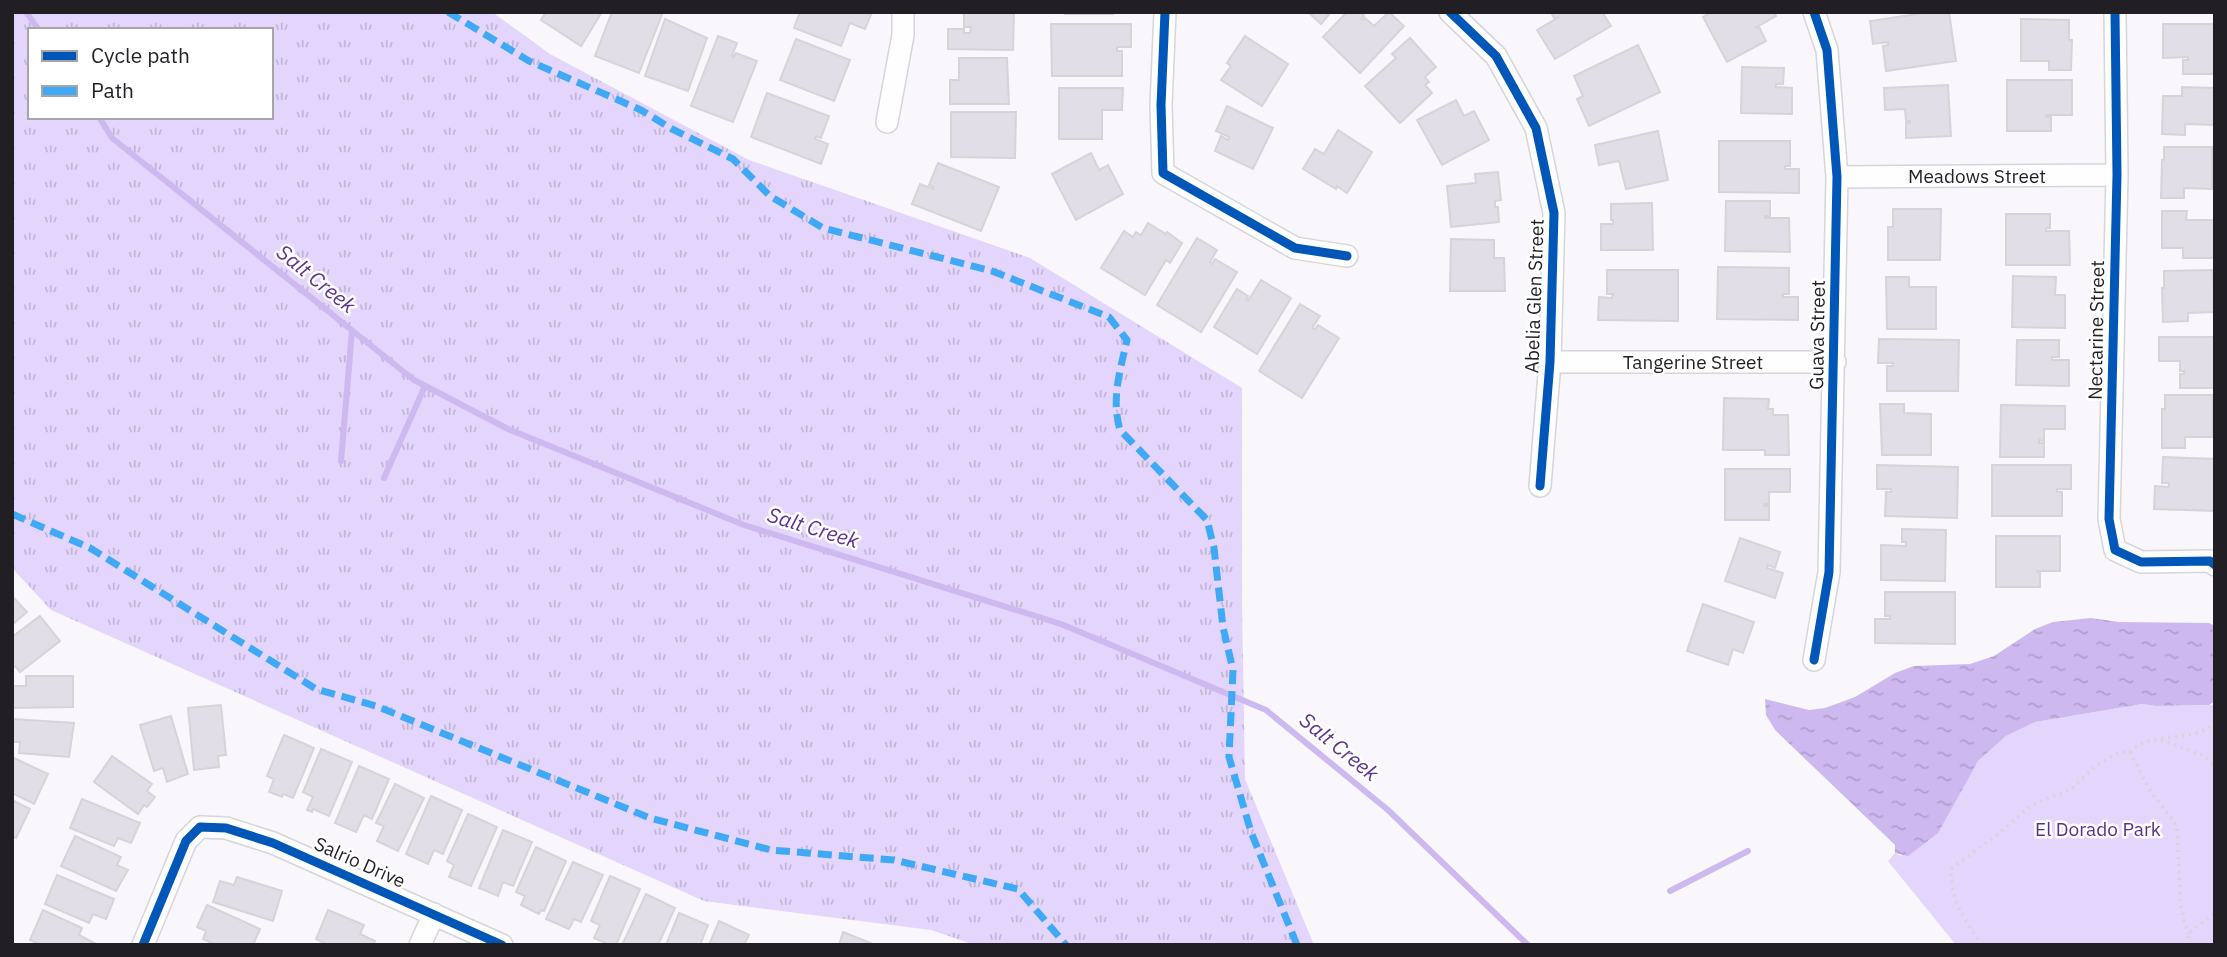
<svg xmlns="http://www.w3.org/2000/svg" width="2227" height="957" viewBox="0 0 2227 957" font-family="'IBM Plex Sans',sans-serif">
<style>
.grass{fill:url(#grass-tufts);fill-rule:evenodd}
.park{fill:#e3d5fb}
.water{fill:url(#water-ripples)}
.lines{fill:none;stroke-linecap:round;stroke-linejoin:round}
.stream{stroke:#cdb8ef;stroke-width:6}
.building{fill:#e1dee7;stroke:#d6d4d9;stroke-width:2}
.minor-casing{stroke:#d6d5d9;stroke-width:24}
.path{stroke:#d5d5d7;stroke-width:3.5;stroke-dasharray:2 5;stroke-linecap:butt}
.minor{stroke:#fefeff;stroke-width:21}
.quiet{stroke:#3fa9f5;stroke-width:7;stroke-dasharray:14 7;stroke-linecap:butt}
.cycleway-casing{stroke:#fff;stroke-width:13}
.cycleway{stroke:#0057b8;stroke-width:9}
.labels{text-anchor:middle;stroke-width:5;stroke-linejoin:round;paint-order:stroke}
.street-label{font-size:19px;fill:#211f24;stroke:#fff}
.park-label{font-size:19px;fill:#58308a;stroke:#fff}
.water-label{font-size:21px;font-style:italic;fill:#5c348e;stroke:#fff}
</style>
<defs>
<pattern id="grass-tufts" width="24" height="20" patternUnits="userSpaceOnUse" patternTransform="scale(1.75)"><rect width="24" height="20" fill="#e3d5fb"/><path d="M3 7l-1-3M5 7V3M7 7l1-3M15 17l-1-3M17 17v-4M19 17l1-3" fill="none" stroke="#c2b6d7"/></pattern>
<pattern id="water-ripples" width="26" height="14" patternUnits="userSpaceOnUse" patternTransform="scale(1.75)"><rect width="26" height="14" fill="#cdb8ef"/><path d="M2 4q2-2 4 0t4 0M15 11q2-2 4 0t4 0" fill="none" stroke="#b09ecd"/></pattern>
</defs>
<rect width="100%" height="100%" fill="#f9f7fc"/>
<path class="grass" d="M12,12H492L550,54L749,160L1030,258L1242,388V604L1245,779L1314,945H975L931,930L704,901L51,610L12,568ZM30,30H271V117H30Z"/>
<path class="park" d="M2142,704L2156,706L2215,705V945H1956L1888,861L1895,853L1901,856L1966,779L1978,761L2006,736L2035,722Z"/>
<path class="water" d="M2091,618L2119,622L2209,623L2215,626V701L2209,705L2156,706L2142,704L2035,722L2006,736L1978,761L1938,833L1908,856L1895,853V845L1775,730L1766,715L1765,699L1809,710L1825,708L1855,697L1895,673L1914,666L1970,664L1994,656L2035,629L2053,622Z"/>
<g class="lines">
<path class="stream" d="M26,12L39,30
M99,117L112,138L414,380L508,429L744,525L1061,624L1266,710L1388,810L1528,945
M341,461L352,331
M384,478L425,386
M1670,891L1748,851"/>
</g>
<path class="building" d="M546,12H602L581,46L541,20Z
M612,12H663L639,73L595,56Z
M800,12H872L865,29L850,23L841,46L794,28Z
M964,12H1014L1013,50L948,49V29H964V33H970L971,27H964Z
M1065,12H1113V14H1065Z
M1308,12H1331L1321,24Z
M1347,12H1360L1364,16L1361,19L1363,20L1365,18L1374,26L1389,12L1404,26L1360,73L1323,37Z
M1551,12H1602L1611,26L1555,59L1537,30L1559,17L1554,18Z
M1712,12H1774L1776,16L1755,28L1759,27L1766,41L1727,62L1703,17Z
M1931,12H1949L1956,61L1886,71L1883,46L1888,45V42L1873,44L1870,21Z
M665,19L707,38L688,91L645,76Z
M2021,19L2069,20V40H2072L2071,70H2049V61H2021Z
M1051,24H1131V47H1117V51H1122V76H1052Z
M2163,24H2215V74H2183V60H2188V57L2163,58Z
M718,36L737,43L732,56L734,57L736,53L757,61L733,122L691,106Z
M1245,36L1288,64L1262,106L1221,80L1231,66L1227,63Z
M1410,38L1436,67L1425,77L1429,82L1425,85L1432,93L1400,123L1365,86L1396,58L1392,54Z
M796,39L850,60L834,101L780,80Z
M1638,45L1660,92L1589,126L1577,99L1583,96L1574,76Z
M959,58H1007L1009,104H950V80H959Z
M1742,67L1784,68L1783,84H1776V87L1792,88V114L1741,113Z
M2007,80H2072V115H2046V117H2051V131H2007Z
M1948,85L1951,136L1906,138V123H1910V121H1906L1905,109L1885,110L1884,88Z
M2182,87L2215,88V125L2185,124V135L2162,134L2163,96H2182Z
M1059,88H1123L1122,110H1102V139H1059Z
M767,93L829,116L821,138L816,136L815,139L828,144L821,164L751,137Z
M1456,100L1464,116L1474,111L1489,140L1442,165L1417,120Z
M1227,106L1273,128L1253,169L1215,151L1221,136L1228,140L1229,137L1216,131Z
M951,112H1016L1015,158L951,157Z
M1338,130L1372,152L1347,193L1337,186L1336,189L1303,169L1315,149L1324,154Z
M1658,131L1668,180L1626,189L1619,161L1599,165L1595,145Z
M1719,141H1790V166H1785V169H1799V193L1719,192Z
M2164,147H2212V189L2184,188V198H2161L2162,160H2164Z
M1091,153L1099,170L1108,165L1123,194L1076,220L1052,174Z
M938,163L999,187L981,231L912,204L920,184L933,189L934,187L929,185Z
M1498,172L1501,200L1495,201V207H1498L1499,222L1451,227L1447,186L1476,183L1475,174Z
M1726,201H1770V216H1765V218H1789L1790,252L1725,251Z
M1652,203L1653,250H1601V224H1613V220H1611V204Z
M1893,209H1941L1940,260H1888V227H1893Z
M2162,211H2187L2186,220H2215V258H2183V248H2162Z
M2006,214H2050V228H2046V231H2069L2070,265H2006Z
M1148,223L1166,234L1167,232L1182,243L1170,263L1166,260L1145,295L1101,268L1124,231L1133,237L1136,232L1141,235Z
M1197,238L1217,250L1210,262L1212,264L1215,259L1237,272L1201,332L1157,305Z
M1451,239L1494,240V258H1504L1505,291H1450Z
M1718,267L1789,268V294H1783V297H1798V320L1717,319Z
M1607,270H1678V321L1598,320L1599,297L1612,298L1613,294H1607Z
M2213,270L2215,312L2188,313V321L2163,322L2162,288H2164V271Z
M2013,276L2056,277L2055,295H2065V328L2012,327Z
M1886,277H1909V287H1936V329H1887Z
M1261,280L1291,298L1257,354L1214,327L1237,289L1248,296L1246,300L1248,301Z
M1300,304L1320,316L1312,328L1315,329L1318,325L1339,338L1302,398L1259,371Z
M2159,337H2215V388H2180V374H2184V371H2180V361H2159Z
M1879,339L1959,340L1958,391H1887V366H1893V363H1878Z
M2017,340H2059V357H2052V360H2069V386L2016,385Z
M2165,395H2213V437H2185V448H2162V409H2165Z
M1724,398L1769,399L1768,409H1773V415H1788L1789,455H1765V450H1723Z
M1880,404H1904V413L1931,414V455H1882Z
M2001,405L2065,406V429H2044V441L2039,440V443H2044V457H2000Z
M2163,457L2215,459V511L2154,509L2155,486L2169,487V483H2162Z
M1877,465L1958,467L1957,518L1885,516L1886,492H1891V489H1877Z
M1992,465H2071V489H2057V492H2062V516H1992Z
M1725,469H1790V492H1769V504H1764V506H1769V520H1725Z
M1902,529L1946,530L1945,581L1881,580V545L1906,546V542H1902Z
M1996,536H2060V571H2036L2040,573V587H1996Z
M1740,538L1780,552L1775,568L1768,565L1767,568L1783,573L1775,598L1725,581Z
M1885,592H1955V644L1875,643V619H1890V616H1885Z
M12,596L27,612L12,625Z
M1703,604L1754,622L1743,653L1733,649L1728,665L1687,651Z
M40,616L60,641L20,672L15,666L12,668V637Z
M26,676H73V707L12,708V686H26Z
M221,705L226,755L218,756L219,767L194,770L188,708Z
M171,716L188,774L167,782L163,768L154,771L140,725Z
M12,719L74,723L69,757L19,753L20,742H12Z
M284,735L314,748L293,798L283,794L282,797L269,792L274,779L267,776Z
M321,749L352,762L329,816L313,809L312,812L307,810L313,797L303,792Z
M112,756L152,784L147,791L155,797L147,807L144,805L138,814L94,782Z
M12,757L48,774L34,804L12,793Z
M359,766L389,779L372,819L364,815L356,832L335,823Z
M395,784L424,798L398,851L377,841L384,826L376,823Z
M431,796L462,810L443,854L434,850L428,864L406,854Z
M82,799L140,823L131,843L118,838L114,846L70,828Z
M12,800L30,809L16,838L12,836Z
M468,814L497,827L471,886L449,877L454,865L447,861Z
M503,830L532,842L513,886L503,882L498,896L479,888Z
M75,836L121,857L117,865L128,870L116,891L61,866Z
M536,847L566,861L544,911L541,910L539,914L521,905L525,896L516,892Z
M573,862L603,875L581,922L574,919L569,929L546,919Z
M57,875L114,899L106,919L93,914L89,923L45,904Z
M610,876L640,889L616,945H610L594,938L600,925L591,921Z
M237,877L282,891L273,921L213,902L220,881L234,885Z
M646,894L675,908L658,945H622Z
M207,905L260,929L253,945H216L203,939L206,931L197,927Z
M43,910L82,928L79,935L98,945H41L30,940Z
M328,910L364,925L360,934L375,941L373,945H328L316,939Z
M679,913L708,925L700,945H666Z
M719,921L749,935L744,945H709Z
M843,932L873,944V945H839Z"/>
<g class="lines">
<defs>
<path id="minor" d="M1165,12L1161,105L1163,173L1295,248L1347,256
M1450,12L1496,56L1536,128L1554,213L1550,362L1540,486
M2115,12L2117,175L2109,519L2115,550L2141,562L2210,561L2215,565
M887,122L903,35V12
M1837,177L2117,175
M1550,362H1835
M1814,660L1829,572L1837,177L1827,50L1814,12
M143,945L186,841L200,827L226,828L273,843L502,945
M420,945L434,914"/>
</defs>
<use href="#minor" class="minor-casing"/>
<path class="path" d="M2161,740L2205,756L2215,766
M2130,752L2151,792L2177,826L2181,908L2188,934
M1982,945C1964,918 1951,903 1951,869L1998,834L2033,804L2070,790L2097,765L2119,752H2130C2147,734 2177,740 2200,732C2205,730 2210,727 2215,724
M2190,945L2188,934L2215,913"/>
<use href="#minor" class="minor"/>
<path class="quiet" d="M448,12L529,61L641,110L672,129L733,159L770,196L823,228L992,271L1109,317L1127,340C1120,371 1111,399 1120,430L1207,520L1214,548L1223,627L1233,670L1229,757L1251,832L1297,945
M12,514L90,548L316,689L376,706L650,818L771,850L894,860L1018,889L1066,945"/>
<defs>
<path id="cycleway" d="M1165,12L1161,105L1163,173L1295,248L1347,256
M1450,12L1496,56L1536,128L1554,213L1550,362L1540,486
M2115,12L2117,175L2109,519L2115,550L2141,562L2210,561L2215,565
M1814,660L1829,572L1837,177L1827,50L1814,12
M143,945L186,841L200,827L226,828L273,843L502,945"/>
</defs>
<use href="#cycleway" class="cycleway-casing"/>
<use href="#cycleway" class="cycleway"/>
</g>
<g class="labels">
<g class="street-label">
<text x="1977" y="183">Meadows Street</text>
<text transform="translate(1534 296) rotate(-88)" y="7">Abelia Glen Street</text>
<text transform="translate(2096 330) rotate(-89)" y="7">Nectarine Street</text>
<text transform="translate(1817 335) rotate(-89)" y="7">Guava Street</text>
<text x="1693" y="369">Tangerine Street</text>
<text transform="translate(360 862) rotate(24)" y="7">Salrio Drive</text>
</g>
<g class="park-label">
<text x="2098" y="836">El Dorado Park</text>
</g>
<g class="water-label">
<text transform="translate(316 279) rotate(39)" y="7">Salt Creek</text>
<text transform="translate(813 528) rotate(17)" y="7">Salt Creek</text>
<text transform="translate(1339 747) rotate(39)" y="7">Salt Creek</text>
</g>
</g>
<rect width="2227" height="957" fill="none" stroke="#211f24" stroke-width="28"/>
<rect x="28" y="28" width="245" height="91" fill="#ffffff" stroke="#a6a5a7" stroke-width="2"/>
<rect x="42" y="51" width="35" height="10" fill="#0057b8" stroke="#a6a5a7" stroke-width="2"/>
<text x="91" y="63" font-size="21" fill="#211f24">Cycle path</text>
<rect x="42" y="86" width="35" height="10" fill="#3fa9f5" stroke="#a6a5a7" stroke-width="2"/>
<text x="91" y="98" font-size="21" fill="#211f24">Path</text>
</svg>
